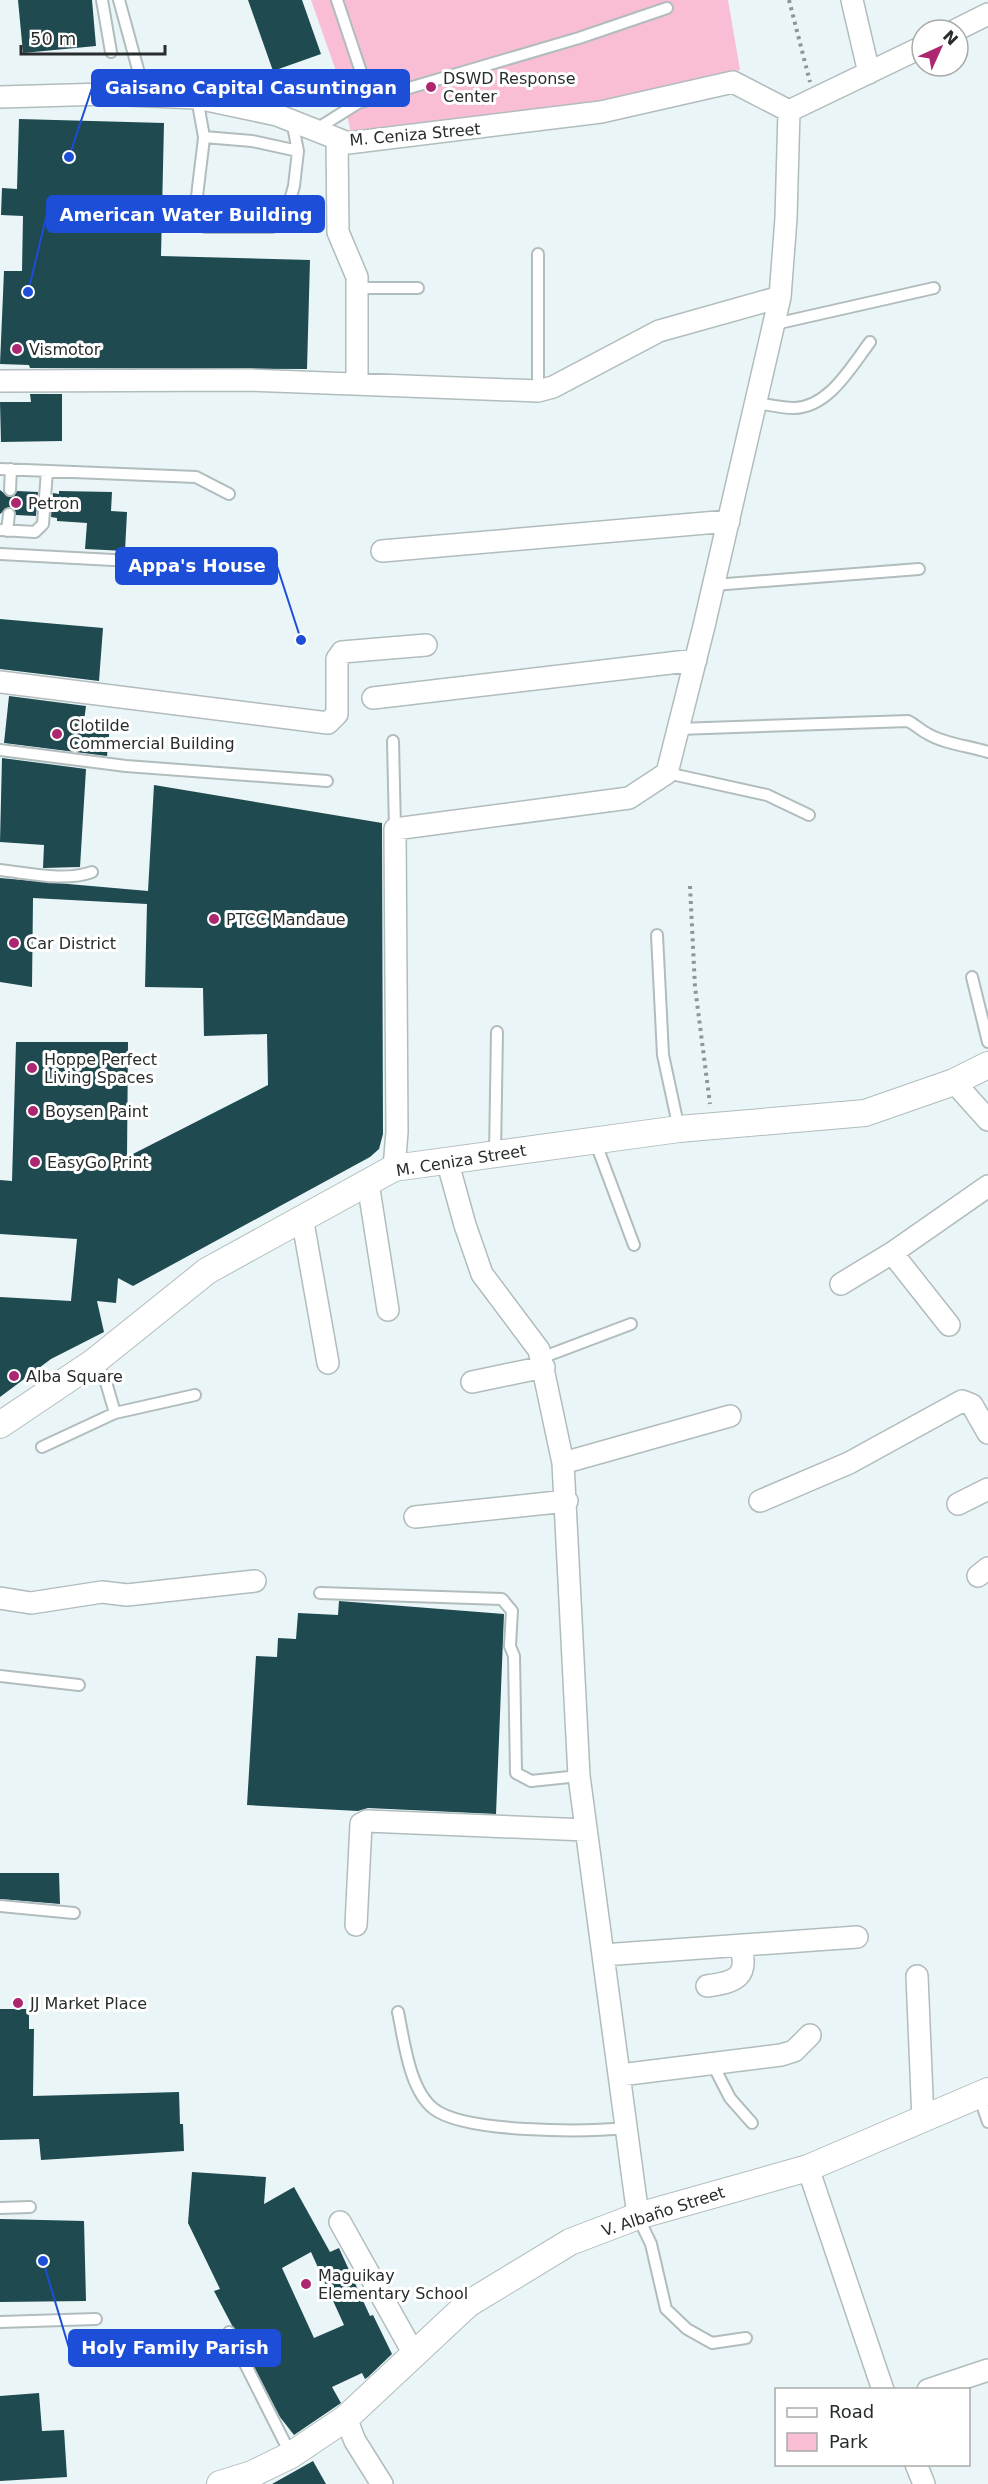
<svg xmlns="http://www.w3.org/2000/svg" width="988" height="2484" viewBox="0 0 988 2484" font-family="'DejaVu Sans',sans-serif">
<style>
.green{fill:#f9bdd6}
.building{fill:#1e4a50;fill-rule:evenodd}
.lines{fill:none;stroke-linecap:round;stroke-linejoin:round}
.service-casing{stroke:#b1bcbd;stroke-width:14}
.minor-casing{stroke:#b1bcbd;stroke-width:24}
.tertiary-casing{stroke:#b1bcbd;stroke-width:28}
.path{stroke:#8e9596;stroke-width:4;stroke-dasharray:3 4.5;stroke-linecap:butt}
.service{stroke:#fff;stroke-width:10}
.minor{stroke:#fff;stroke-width:21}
.tertiary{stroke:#fff;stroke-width:26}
.poi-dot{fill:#ac2770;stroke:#fff;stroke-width:2}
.labels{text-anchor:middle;stroke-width:6;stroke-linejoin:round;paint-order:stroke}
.poi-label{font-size:16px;fill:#282c2c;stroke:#fff;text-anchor:start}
.street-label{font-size:16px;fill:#282c2c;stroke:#fff}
.leader{fill:none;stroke:#1d4ed8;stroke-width:2}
.callout-dot{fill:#1d4ed8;stroke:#fff;stroke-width:2}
.callout{fill:#1d4ed8;stroke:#1d4ed8;stroke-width:2}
.callout-label{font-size:18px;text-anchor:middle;font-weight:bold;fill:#fff}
</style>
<rect width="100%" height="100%" fill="#eaf5f7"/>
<path class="green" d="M311,0H728L740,70L599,105L351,134L341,85Z"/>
<path class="building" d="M18,0H92L96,46L23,53Z
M248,0H302L321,54L273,71Z
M19,119L164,123L161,256L310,260L307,369L30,368L29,365L0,364L4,271H22L23,216L1,215L2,188L17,189Z
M30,394H62V441L1,442L0,402H31Z
M0,490L9,497L14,496L17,491L38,492L36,516L16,515L14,508L9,507L0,514Z
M59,491L112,492L111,511L127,512L125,551L85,549L87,523L57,521V518L51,517L53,493L59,494Z
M0,619L103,628L99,681L0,669Z
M9,696L86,706L84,721L110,725L107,756L4,743Z
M2,758L86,769L80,867L43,868L44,845L0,842Z
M154,785L382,823L383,1134L379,1149L370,1157L133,1286L118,1278L116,1303L97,1301L104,1332L51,1359L0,1397V1297L71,1301L77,1239L0,1234V1180L12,1181L16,1042H128L127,1157L268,1085L267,1034L204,1036L203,988L145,987L147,904L33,898L32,987L0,982V878L148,891Z
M339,1601L504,1614L496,1814L368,1808L358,1811L247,1805L256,1656L277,1657L278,1638L296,1639L298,1613L338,1615Z
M0,1873H59L60,1904L0,1899Z
M0,2009H29V2029H34L33,2096L179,2092L180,2124H183L184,2151L41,2160L39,2139L0,2140Z
M192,2172L266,2177L264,2204L294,2187L330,2252L339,2248L370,2316L373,2315L392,2354L368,2377L365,2379L362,2373L332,2387L341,2403L294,2435L280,2417L214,2291L220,2289L188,2223ZM311,2252L344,2325L314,2338L282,2268Z
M0,2219L84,2221L86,2301L0,2302Z
M39,2393L42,2431L64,2430L67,2477L0,2481V2396Z
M313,2461L326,2484H272Z"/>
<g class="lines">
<defs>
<path id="service" d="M102,0L111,52
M119,0L145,95
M337,0L370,99
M197,98L204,137L252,141L298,151L292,121
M315,130L358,103L579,38L667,8
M204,137C203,151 193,218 196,224L206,227H272L285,218L294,186L298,151
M538,254V391
M357,288H418
M775,324L934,288
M757,403C769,405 782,408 794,408C829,407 851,367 870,342
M0,469L196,477L229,494
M10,490L11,469
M0,530L35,532L43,524L47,471
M7,531L9,514
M0,554L188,564L248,574
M714,585L919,569
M678,729L908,721C916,725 920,730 928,734C945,744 969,746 988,752
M393,741L395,829
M0,750L126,766L327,781
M667,773L767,795L809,815
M0,870C28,873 65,882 92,872
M657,935L663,1055L679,1129
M972,977L988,1042
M595,1141L634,1245
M495,1154L497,1032
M541,1358L631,1324
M96,1361L105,1379L115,1413L195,1395
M42,1447L115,1413
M320,1593L502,1599L512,1611L510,1646L514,1656L516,1773L531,1781L579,1776
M0,1676L79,1685
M0,1906L74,1913
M398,2012C404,2040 409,2090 434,2109C465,2133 585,2132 626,2128
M712,2063L730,2098L752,2123
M979,2096L988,2122
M0,2208L30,2207
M638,2217L651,2244L666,2309L687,2329L712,2343L746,2338
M0,2322L96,2319
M229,2332L291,2455"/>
<path id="minor" d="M852,0L869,73
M956,30L988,14
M0,97L105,94L197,98L277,115L348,143L601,112L733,82L789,111
M789,111L922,47
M337,139L338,232L357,277V383
M0,381L250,380L538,391L553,387L659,331L780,297
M382,551L729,521
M0,682L328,723L337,714V659L342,652L426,645
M373,698L696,660
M954,1082L988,1120
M447,1160L465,1225L482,1274L539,1350L563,1463L579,1776L638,2216
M394,1168L397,1132L395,829L629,798L667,773L704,626L780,297L786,218L789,111
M368,1183L388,1310
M302,1217L328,1363
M892,1253L949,1325
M841,1284L892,1253L988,1186
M472,1382L544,1367
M563,1463L730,1416
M760,1501L849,1463L962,1401L972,1405L988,1433
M958,1504L988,1489
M415,1517L567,1501
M978,1576L988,1568
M0,1598L31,1603L102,1592L127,1595L255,1581
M356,1925L361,1824L367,1821L586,1830
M603,1955L857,1937
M917,1976L923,2120
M707,1986C736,1982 750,1977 740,1945
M620,2075L781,2055L794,2051L810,2035
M808,2168L883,2390
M340,2222L414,2354
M928,2390L988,2370
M346,2418L355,2441L382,2484
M916,2464L924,2484"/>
<path id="tertiary" d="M0,1425L95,1361L207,1271L394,1168L679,1129L865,1113L954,1082L988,1065
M220,2484L252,2474L291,2455L346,2418L468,2304L570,2242L638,2216L808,2168L988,2091"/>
</defs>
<use href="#service" class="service-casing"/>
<use href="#minor" class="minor-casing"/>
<use href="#tertiary" class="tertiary-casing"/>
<path class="path" d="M789,0L810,82
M690,886L695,987L710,1104"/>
<use href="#service" class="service"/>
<use href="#minor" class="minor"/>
<use href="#tertiary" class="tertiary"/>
</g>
<g class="poi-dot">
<circle cx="431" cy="87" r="6"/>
<circle cx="17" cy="349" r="6"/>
<circle cx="16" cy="503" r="6"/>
<circle cx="57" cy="734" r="6"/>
<circle cx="214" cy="919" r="6"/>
<circle cx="14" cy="943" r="6"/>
<circle cx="32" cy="1068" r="6"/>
<circle cx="33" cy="1111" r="6"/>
<circle cx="35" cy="1162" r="6"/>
<circle cx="14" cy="1376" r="6"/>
<circle cx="18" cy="2003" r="6"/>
<circle cx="306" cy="2284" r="6"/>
</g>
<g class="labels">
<g class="poi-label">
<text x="443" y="84">DSWD Response<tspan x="443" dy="18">Center</tspan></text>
<text x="29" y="355">Vismotor</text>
<text x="28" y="509">Petron</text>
<text x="69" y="731">Clotilde<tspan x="69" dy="18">Commercial Building</tspan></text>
<text x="226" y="925">PTCC Mandaue</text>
<text x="26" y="949">Car District</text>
<text x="44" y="1065">Hoppe Perfect<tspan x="44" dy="18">Living Spaces</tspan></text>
<text x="45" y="1117">Boysen Paint</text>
<text x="47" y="1168">EasyGo Print</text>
<text x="26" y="1382">Alba Square</text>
<text x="30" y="2009">JJ Market Place</text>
<text x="318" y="2281">Maguikay<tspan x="318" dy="18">Elementary School</tspan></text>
</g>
<g class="street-label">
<text transform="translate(415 134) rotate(-5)" y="6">M. Ceniza Street</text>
<text transform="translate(461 1160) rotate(-9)" y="6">M. Ceniza Street</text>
<text transform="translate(663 2211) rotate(-18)" y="6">V. Albaño Street</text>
</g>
</g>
<path class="leader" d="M69 157L92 88M28 292L47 214M301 640L277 566M43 2261L69 2348"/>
<g class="callout-dot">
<circle cx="69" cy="157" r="6"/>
<circle cx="28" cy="292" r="6"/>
<circle cx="301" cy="640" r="6"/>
<circle cx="43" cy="2261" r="6"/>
</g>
<g class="callout">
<rect x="92" y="70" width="317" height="36" rx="6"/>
<rect x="47" y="196" width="277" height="36" rx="6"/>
<rect x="116" y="548" width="161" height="36" rx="6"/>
<rect x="69" y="2330" width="211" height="36" rx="6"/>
</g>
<g class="callout-label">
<text x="251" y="94">Gaisano Capital Casuntingan</text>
<text x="186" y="221">American Water Building</text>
<text x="197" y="572">Appa's House</text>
<text x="175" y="2354">Holy Family Parish</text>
</g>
<rect x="775" y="2388" width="195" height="78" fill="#ffffff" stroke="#a9abab" stroke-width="1.5"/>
<rect x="787" y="2408" width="30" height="9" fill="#ffffff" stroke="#a9abab" stroke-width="1.5"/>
<text x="829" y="2418" font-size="18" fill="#282c2c">Road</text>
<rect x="787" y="2433" width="30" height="18" fill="#f9bdd6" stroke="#a9abab" stroke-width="1.5"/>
<text x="829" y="2448" font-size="18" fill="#282c2c">Park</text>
<g transform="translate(940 48) rotate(45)"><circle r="28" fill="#ffffff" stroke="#a9abab" stroke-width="1.5"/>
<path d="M0-4.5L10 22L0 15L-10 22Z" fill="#ac2770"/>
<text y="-9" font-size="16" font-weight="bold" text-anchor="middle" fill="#282c2c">N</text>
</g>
<path d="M21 45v9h144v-9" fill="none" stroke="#282c2c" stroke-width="3"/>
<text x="30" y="45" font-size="18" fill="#282c2c" stroke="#ffffff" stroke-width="4.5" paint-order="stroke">50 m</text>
</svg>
